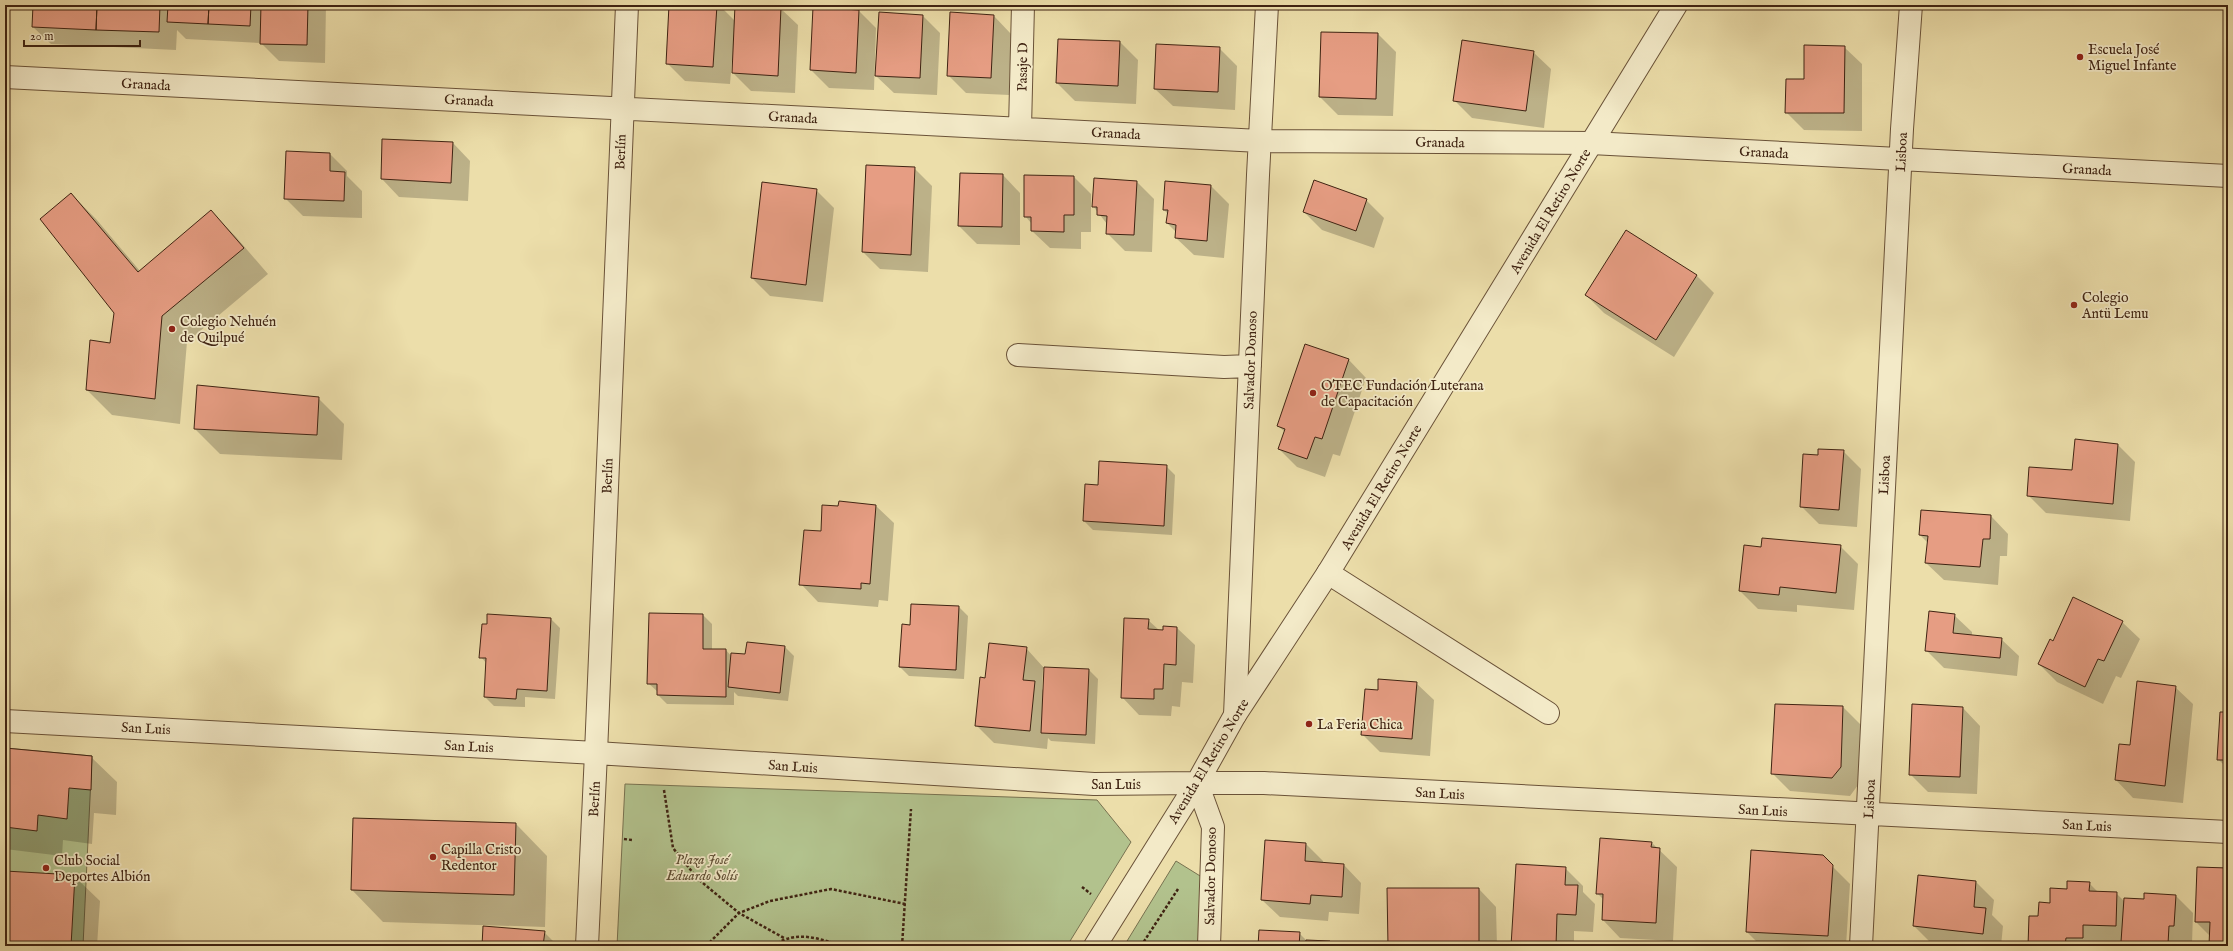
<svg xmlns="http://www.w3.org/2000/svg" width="2233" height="951" viewBox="0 0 2233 951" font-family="'IM FELL English',serif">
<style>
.green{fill:#b2c28d;stroke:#787250}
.shadow{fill:#0003;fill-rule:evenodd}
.building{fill:#e69d83;stroke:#3f2312}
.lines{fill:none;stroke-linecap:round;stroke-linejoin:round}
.service-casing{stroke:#6a5238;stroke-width:24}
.minor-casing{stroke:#6a5238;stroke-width:24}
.tertiary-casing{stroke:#6a5238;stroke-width:24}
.path{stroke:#3f2312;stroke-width:2.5;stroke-dasharray:3 2;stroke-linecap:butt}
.service{stroke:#f3eac8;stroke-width:22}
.minor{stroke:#f3eac8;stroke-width:22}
.tertiary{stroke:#f3eac8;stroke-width:22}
.poi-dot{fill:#8f2418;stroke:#f3eac8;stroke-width:1.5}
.labels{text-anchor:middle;stroke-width:3.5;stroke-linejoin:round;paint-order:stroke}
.poi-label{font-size:14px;fill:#3f2312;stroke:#f3eac8;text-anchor:start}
.street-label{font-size:14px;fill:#3f2312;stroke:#f3eac8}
.park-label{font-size:14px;font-style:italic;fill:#5c4b31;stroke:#f3eac8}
</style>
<rect width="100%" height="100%" fill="#ecdeaa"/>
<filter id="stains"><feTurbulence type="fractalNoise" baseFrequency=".005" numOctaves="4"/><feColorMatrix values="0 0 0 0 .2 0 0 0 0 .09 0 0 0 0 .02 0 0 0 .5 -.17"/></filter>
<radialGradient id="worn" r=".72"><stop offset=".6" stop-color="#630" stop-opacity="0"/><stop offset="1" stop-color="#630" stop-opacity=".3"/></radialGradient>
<path class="green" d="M5,748L92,756L83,946H5Z
M625,784L1097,800L1131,842L1067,946H617Z
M1176,861L1205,879L1201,946H1124Z"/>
<path class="shadow" d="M34,5H326L325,63L279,61L261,43L186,39L177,30L176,50L51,44L33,27Z
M670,5H719L735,21L780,8L798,25L795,93L751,91L733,73L734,60H732L730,84L685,81L667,63Z
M859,11L876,28L874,90L829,88L811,70Z
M923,16L940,33L937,95L894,93L876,76Z
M994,16L1011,34L1009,95L966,93L948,75Z
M1378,34L1396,52L1393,116L1338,115L1320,97Z
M1120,42L1138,60L1136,104L1075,101L1057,83Z
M1844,47L1862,64V131L1804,130L1786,112L1805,80Z
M1219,48L1237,66L1235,110L1173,106L1155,89Z
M1533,52L1551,69L1544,128L1472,118L1454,100Z
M453,143L470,161L468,201L399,197L382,179Z
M330,154L347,171V176L362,191V218L303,216L285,198Z
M914,168L932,186L928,272L880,269L863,252Z
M1003,175L1020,193V245L977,244L959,226Z
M1074,177L1091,194V232H1081V249L1050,248L1032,231V224L1025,216Z
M1137,182L1154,199L1152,252L1125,251L1107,233V224L1093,206Z
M1166,182L1211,186L1229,204L1224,258L1194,255L1176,238L1177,233L1167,223L1168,214L1164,210Z
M816,190L834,208L823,302L770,296L752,278Z
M71,194L96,219L140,271L211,211L236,237L268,274L187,342L180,424L112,415L87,390L111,344L115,312Z
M1366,200L1384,218L1374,248L1322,230L1304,212Z
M1696,275L1714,293L1674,357L1604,313L1586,295Z
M1349,360L1366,378L1340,456L1333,454L1325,477L1297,467L1279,449L1285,432L1278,426Z
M318,398L344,424L342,460L220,454L195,429Z
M2118,445L2135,462L2130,521L2046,513L2028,495Z
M1843,451L1861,469L1857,527L1819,524L1801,506L1819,456Z
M1166,466L1175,475L1172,535L1093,530L1084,521L1099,486Z
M840,502L876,506L894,523L888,601L879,600L878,607L818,602L801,584L822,532L839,507Z
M1991,516L2008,534L2007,556H2000L1998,585L1944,580L1926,563L1928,543L1920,535Z
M1840,546L1858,564L1854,610L1797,605V612L1758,609L1740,591L1762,548Z
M959,607L968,616L964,679L909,676L900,667L911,626Z
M703,615L712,624V650H726L732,657L785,647L794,656L788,701L738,696L734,692V705L667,704L658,695V692L648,683Z
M1954,615L1972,632V636L2001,639L2019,656L2017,676L1944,668L1926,650Z
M551,619L560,628L555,699L525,697V707L494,706L485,697L487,664L481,657Z
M1148,620L1159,630L1177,628L1195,645L1193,683L1182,682L1180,707L1172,706L1171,716L1139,715L1122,697Z
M2122,622L2140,639L2121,678L2116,676L2103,704L2057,682L2039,664L2054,642Z
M1026,648L1044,668L1089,670L1098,679L1095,744L1051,741L1048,738L1047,749L994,743L976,725L986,679ZM1043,669L1045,670L1044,692L1042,689Z
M1416,683L1434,700L1430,756L1380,752L1362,734L1379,691Z
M2175,687L2193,704L2183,803L2133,798L2116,780L2119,745L2131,746Z
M1843,707L1861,725L1858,785L1850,796L1790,791L1772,773Z
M1963,708L1980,726L1977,794L1928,792L1910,774Z
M2228,713V769L2218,759Z
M5,749L91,757L117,782L116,815L94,813L92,844L63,840L62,856L5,849Z
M516,824L547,856L545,927L383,922L352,890Z
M1652,843L1677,867L1673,941L1620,938L1603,920L1604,900L1597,893Z
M1306,844L1323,861V864L1344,865L1361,883L1359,914L1329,912L1328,921L1280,917L1262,900Z
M1822,856L1850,884L1846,946H1761L1747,932Z
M1565,868L1583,886V892L1595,904L1593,932L1574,931V946H1512Z
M2228,869V946H2212L2210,936L2196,922Z
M5,872L74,876L100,901L97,946H5Z
M1918,876L1976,882L1994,900L1992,915L2003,926L2001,946L1932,944L1914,926Z
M2089,883L2099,893H2116L2125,902L2176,896L2193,913L2192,944L2187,943V946H2127L2124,943L2100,942V946H2029L2039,917L2051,904L2068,890Z
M1479,889L1496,907L1497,946H1389Z
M544,932L553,941V946H483Z
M1299,933L1307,941L1330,942L1334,946H1259Z"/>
<path class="building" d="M33,5H97L96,30L32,27Z
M97,5H160L159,32L96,30Z
M168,5H209L208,24L167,22Z
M209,5H251L250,26L208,24Z
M261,5H308L307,45L260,44Z
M669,5H717L713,67L666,64Z
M735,5L781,7L778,76L732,73Z
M813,7L859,10L856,73L810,70Z
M879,12L923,15L920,78L875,76Z
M950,12L994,15L991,78L947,76Z
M1321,32L1378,33L1376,99L1319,97Z
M1058,39L1120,41L1118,86L1056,83Z
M1462,40L1534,51L1526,111L1453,101Z
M1156,44L1220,47L1218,92L1154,89Z
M1804,45L1845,46L1844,113H1785L1786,79H1804Z
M382,139L453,142L451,183L381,179Z
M286,151L330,153V171L345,172L344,201L284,199Z
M866,165L915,167L911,255L862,252Z
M960,173L1003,174L1002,227L958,226Z
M1024,175L1074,176V215H1064V232L1031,231V217H1024Z
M1094,178L1137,181L1134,235L1106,234L1107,216L1097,215V207H1092Z
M1314,180L1367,199L1356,231L1303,212Z
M1165,181L1211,185L1207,241L1175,238L1176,225L1166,223L1168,210H1163Z
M762,182L817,189L806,285L751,278Z
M71,193L138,272L211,210L244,248L162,316L155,399L86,390L90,340L110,343L114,313L40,219Z
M1626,230L1697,275L1656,340L1585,295Z
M1305,344L1349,359L1322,439L1315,437L1307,459L1278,449L1285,429L1277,426Z
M197,385L319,397L317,435L194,429Z
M2075,439L2118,444L2113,504L2027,496L2029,467L2072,470Z
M1818,449L1844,450L1839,510L1800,507L1803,454L1818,455Z
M1099,461L1167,465L1164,526L1083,521L1085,484L1098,485Z
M839,501L876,505L870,584L861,583V589L799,585L804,530L821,531L822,505L838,506Z
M1921,510L1991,515L1990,539H1983L1980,567L1925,563L1928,536L1919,535Z
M1762,538L1841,545L1836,593L1780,587L1779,595L1739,591L1744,545L1761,547Z
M2073,597L2123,621L2104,661L2098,659L2085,687L2038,664L2050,639L2053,641Z
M911,604L959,606L956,670L899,667L902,624L910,625Z
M1929,611L1955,614L1953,633L2002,638L2000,658L1925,651Z
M649,613L703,614V649H726V697L657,695V684H647Z
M487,614L551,618L547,691L517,689L516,699L484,697L486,658H479L482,624H487Z
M1124,618L1149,619L1148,629L1163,630V626L1177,627L1176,665L1164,664L1163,689H1154V699L1121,698Z
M747,642L785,646L780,693L728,687L731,653L745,654Z
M989,643L1027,647L1023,680L1035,681L1030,731L975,726L980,677L985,678Z
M1044,667L1089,669L1086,735L1041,733Z
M1378,679L1417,682L1412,739L1361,735L1365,689L1378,690Z
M2137,681L2176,686L2165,786L2115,780L2119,744L2130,745Z
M1775,704L1843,706L1841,767L1832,778L1771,774Z
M1912,704L1963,707L1960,777L1909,775Z
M2220,712H2228V760H2217Z
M5,748L92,756L91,790L69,788L67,819L38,815L37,831L5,827Z
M353,818L516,823L514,895L351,890Z
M1600,838L1652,842L1651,847L1660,848L1656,923L1602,920L1603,894H1596Z
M1265,840L1306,843L1305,861L1344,864L1342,897L1311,895L1310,904L1261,900Z
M1751,850L1823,855L1833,865L1828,936L1746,932Z
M1516,864L1566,867L1565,885H1578L1576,915L1557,914L1556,946H1511Z
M2197,867L2228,868V946L2209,945L2210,922H2195Z
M5,871L75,875L71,946H5Z
M1918,875L1976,881L1974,907L1986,908L1983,934L1913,926Z
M2067,881L2090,882L2089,891L2117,892L2116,926L2083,925V938H2066L2065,946H2028L2029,916H2038L2039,902L2050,903V888L2067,889Z
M1387,888H1479V946H1388Z
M2144,893L2176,895L2174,926H2169L2168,944L2121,942L2124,898L2144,899Z
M483,926L545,931L543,946H482Z
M1259,930L1300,932L1299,946H1258Z
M1306,940L1330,941V946H1305Z"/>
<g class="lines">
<defs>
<path id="service" d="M1328,573L1548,713"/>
<path id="minor" d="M5,77L1260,141L1591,143L2228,176
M1020,128L1023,5
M1018,355L1224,367L1250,366
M1235,715L1258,175L1267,5
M5,721L596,753L627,5
M1197,783H1264L2228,832
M1861,946L1902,129L1911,5"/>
<path id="tertiary" d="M1197,783L1213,827L1209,946
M587,946L596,753L1094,784L1197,783
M1095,946L1197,783L1235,715L1328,573L1676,5"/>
</defs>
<use href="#service" class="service-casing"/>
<use href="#minor" class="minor-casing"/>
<use href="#tertiary" class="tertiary-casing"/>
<path class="path" d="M664,790L673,848L698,879L739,913L784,938
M624,839L632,840
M1082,887L1091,894
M706,946L739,913L770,901L831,889L905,904
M773,946C797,929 818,939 844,946
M902,946L911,809
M1141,946L1178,889"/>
<use href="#service" class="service"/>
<use href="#minor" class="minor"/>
<use href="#tertiary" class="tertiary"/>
</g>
<g class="poi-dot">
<circle cx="2080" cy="57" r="4"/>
<circle cx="2074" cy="305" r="4"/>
<circle cx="172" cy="329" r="4"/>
<circle cx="1313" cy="393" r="4"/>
<circle cx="1309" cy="724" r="4"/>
<circle cx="433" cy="857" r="4"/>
<circle cx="46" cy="868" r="4"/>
</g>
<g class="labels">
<g class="poi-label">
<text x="2088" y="54">Escuela José<tspan x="2088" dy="16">Miguel Infante</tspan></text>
<text x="2082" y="302">Colegio<tspan x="2082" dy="16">Antü Lemu</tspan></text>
<text x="180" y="326">Colegio Nehuén<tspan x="180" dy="16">de Quilpué</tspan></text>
<text x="1321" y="390">OTEC Fundación Luterana<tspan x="1321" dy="16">de Capacitación</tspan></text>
<text x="1317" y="729">La Feria Chica</text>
<text x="441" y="854">Capilla Cristo<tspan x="441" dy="16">Redentor</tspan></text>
<text x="54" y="865">Club Social<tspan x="54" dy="16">Deportes Albión</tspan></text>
</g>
<g class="street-label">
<text transform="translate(1022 67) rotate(-89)" y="5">Pasaje D</text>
<text transform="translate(146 84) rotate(3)" y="5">Granada</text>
<text transform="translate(469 100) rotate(3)" y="5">Granada</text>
<text transform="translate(793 117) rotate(3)" y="5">Granada</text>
<text transform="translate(1116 133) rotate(3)" y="5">Granada</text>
<text transform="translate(1440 142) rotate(1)" y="5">Granada</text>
<text transform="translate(620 152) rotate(-88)" y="5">Berlín</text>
<text transform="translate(1764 152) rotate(3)" y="5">Granada</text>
<text transform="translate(1901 152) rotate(-87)" y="5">Lisboa</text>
<text transform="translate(2087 169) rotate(3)" y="5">Granada</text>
<text transform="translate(1550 211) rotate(-59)" y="5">Avenida El Retiro Norte</text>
<text transform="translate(1250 360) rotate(-88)" y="5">Salvador Donoso</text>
<text transform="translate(1884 475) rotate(-87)" y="5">Lisboa</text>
<text transform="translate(607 476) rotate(-88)" y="5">Berlín</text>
<text transform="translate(1381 487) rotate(-59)" y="5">Avenida El Retiro Norte</text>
<text transform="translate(146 728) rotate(3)" y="5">San Luis</text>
<text transform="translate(469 746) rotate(3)" y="5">San Luis</text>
<text transform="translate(1208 761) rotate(-59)" y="5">Avenida El Retiro Norte</text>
<text transform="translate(793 766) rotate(4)" y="5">San Luis</text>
<text x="1116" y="789">San Luis</text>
<text transform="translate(1440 793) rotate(3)" y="5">San Luis</text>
<text transform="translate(594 799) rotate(-87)" y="5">Berlín</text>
<text transform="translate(1869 799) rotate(-87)" y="5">Lisboa</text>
<text transform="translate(1763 810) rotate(3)" y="5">San Luis</text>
<text transform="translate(2087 825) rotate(3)" y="5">San Luis</text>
<text transform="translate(1210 876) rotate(-89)" y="5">Salvador Donoso</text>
</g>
<g class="park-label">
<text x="702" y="864">Plaza José<tspan x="702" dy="16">Eduardo Solís</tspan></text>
</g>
</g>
<rect width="2233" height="951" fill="none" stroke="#ecdeaa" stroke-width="20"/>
<rect x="6" y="6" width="2221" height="939" fill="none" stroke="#3f2312" stroke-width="2"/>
<rect x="10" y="10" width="2213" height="931" fill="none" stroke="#3f2312"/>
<path d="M24 40v6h116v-6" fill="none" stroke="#3f2312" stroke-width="2"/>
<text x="30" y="40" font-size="12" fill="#3f2312" stroke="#f3eac8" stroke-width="3" paint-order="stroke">20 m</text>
<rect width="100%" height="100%" filter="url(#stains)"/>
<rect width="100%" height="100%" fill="url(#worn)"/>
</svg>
